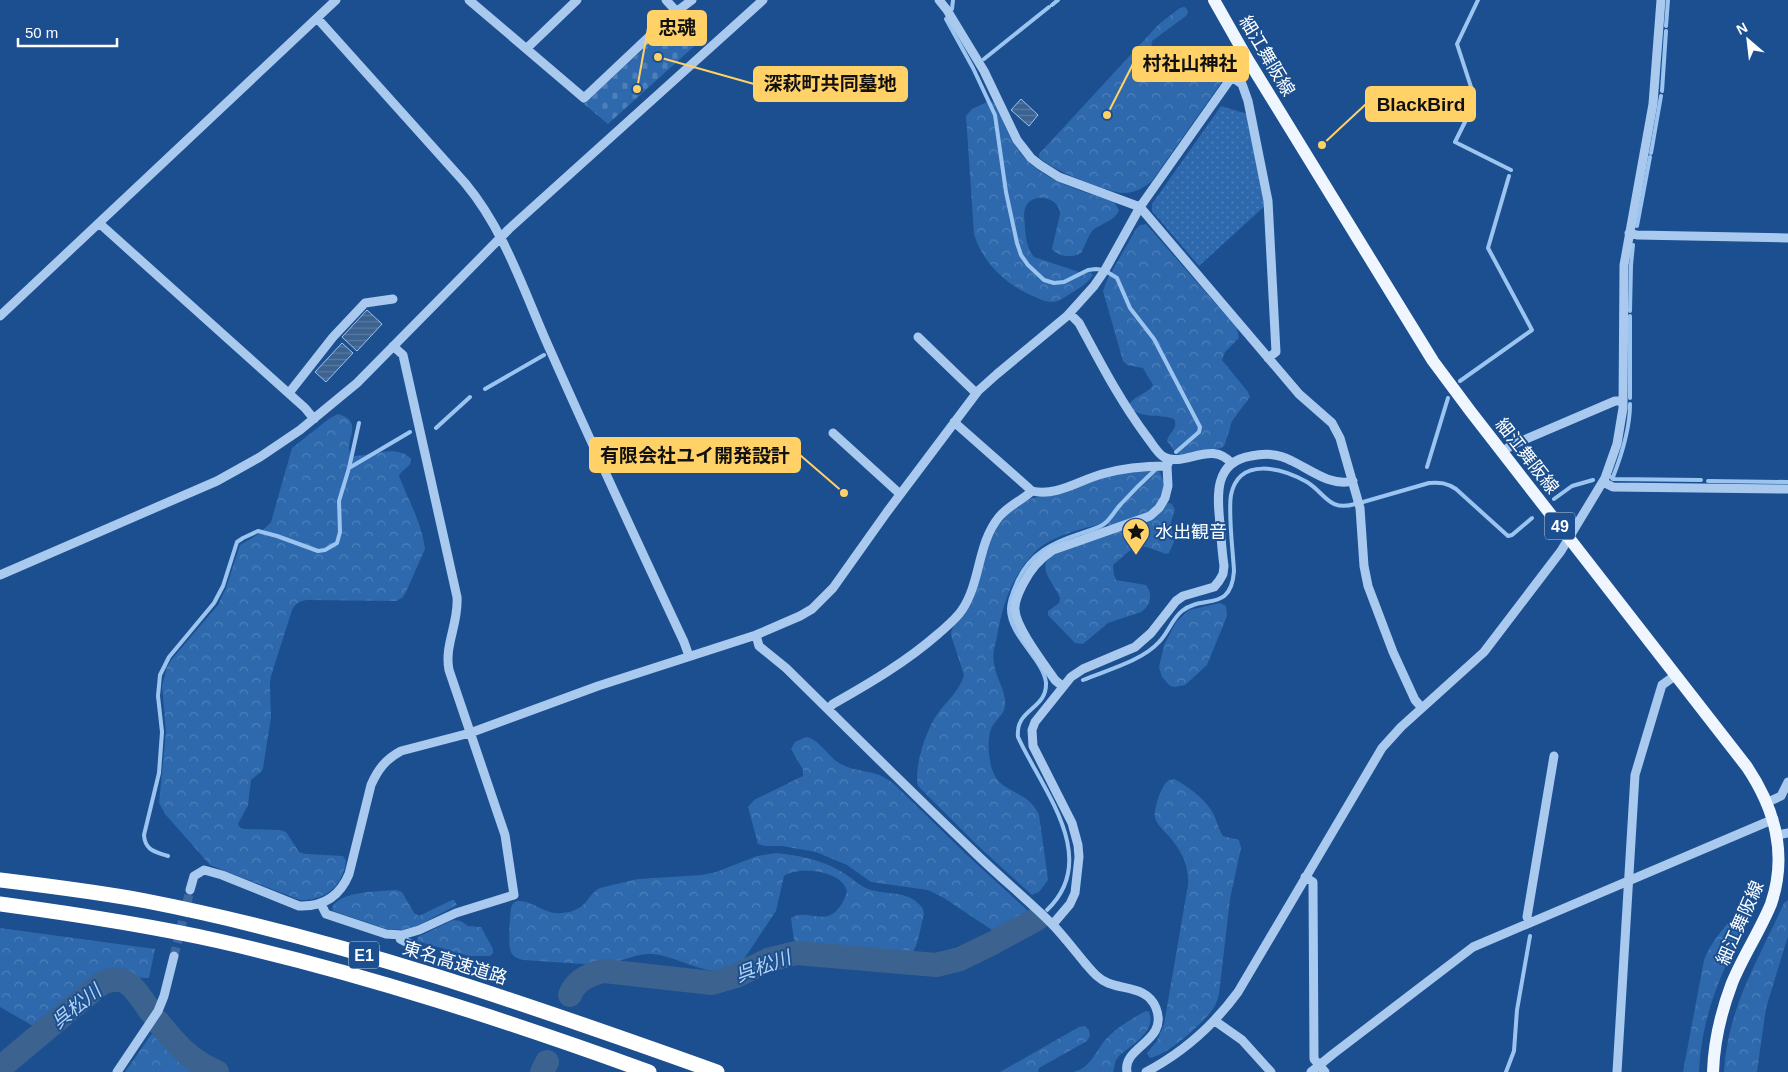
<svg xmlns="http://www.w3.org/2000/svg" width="1788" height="1072" viewBox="0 0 1788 1072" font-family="Arial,'Noto Sans JP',sans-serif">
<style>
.forest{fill:url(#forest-crowns)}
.cemetery{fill:url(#cemetery-stones)}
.park{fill:url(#park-dots)}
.water{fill:url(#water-rules);stroke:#9cc4f0}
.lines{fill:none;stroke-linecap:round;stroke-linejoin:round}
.stream{stroke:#9cc4f0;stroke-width:4}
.river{stroke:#3c6290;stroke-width:24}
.minor-tunnel{stroke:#3d69a0;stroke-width:9;stroke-dasharray:9 4.5;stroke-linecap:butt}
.minor{stroke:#a9c9ee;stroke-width:9}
.major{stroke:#f0f6ff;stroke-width:12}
.highway{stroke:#fff;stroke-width:15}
.labels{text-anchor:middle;stroke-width:4;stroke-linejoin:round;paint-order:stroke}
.shield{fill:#1b4f8f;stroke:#bbcadd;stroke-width:1}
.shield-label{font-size:16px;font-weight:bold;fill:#fff}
.street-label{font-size:18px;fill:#fff;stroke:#1b4f8f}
.poi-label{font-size:18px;fill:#fff;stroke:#1b4f8f;text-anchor:start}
.water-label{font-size:19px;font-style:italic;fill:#b5d3f5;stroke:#1b4f8f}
.leader{fill:none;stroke:#ffd166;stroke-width:2}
.callout-dot{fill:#ffd166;stroke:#1b4f8f;stroke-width:2}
.callout{fill:#ffd166;stroke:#ffd166;stroke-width:2}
.callout-label{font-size:19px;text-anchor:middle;font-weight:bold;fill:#111}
</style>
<defs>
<pattern id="forest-crowns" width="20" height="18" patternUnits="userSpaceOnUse" patternTransform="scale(1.25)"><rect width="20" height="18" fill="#2e69ad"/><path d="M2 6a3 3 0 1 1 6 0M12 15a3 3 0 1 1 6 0" fill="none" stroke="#4d80b9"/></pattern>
<pattern id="cemetery-stones" width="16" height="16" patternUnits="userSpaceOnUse" patternTransform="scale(1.25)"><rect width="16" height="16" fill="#2e69ad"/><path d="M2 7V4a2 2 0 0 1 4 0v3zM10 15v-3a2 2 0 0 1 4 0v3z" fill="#4d80b9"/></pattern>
<pattern id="park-dots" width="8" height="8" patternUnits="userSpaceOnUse" patternTransform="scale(1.25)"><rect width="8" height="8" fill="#2e69ad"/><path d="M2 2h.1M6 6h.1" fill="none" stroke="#4d80b9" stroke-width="1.8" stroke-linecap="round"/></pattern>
<pattern id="water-rules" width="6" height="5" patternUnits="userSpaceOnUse" patternTransform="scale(1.25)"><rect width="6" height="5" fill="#3c6290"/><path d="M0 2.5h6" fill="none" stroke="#597aa1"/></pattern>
</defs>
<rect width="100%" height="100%" fill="#1b4f8f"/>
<path class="forest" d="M1184,7L1187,9L1188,13L1186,16L1152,41C1149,52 1162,69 1172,72L1213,64C1222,65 1226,71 1223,80L1152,181C1144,188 1135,193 1124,193C1109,193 1049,169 1039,157V154L1159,24L1180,8Z
M989,101L993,102L995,105C1003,121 1009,137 1019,151C1041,181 1080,190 1114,202L1119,210C1115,221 1102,223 1093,230C1087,237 1086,245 1081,253C1073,258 1058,257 1052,249L1060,214C1061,197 1030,190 1025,209C1023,214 1025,222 1025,228C1026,239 1027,248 1034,257L1079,272H1090L1093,275C1088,283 1081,287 1073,292C1066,296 1059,302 1052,302C1046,302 1039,299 1033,296C1006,285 982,262 974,234L966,116L972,109Z
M1146,224L1237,328L1239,338L1225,352L1222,360L1248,392L1250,397L1232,421L1225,444L1222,448L1181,454L1176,453L1167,441C1169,432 1179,428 1174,419C1159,413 1138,420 1129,405C1134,395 1148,394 1153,385L1143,368L1127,365L1123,361L1103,291L1107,280L1136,229L1140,225Z
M338,414C367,422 341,443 352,456C370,457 397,443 411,459C412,467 402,469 399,476C408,500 422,523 425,549L406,592L402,598L396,601L307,600C299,601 296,603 292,610L271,676L270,684L271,718L263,768L262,771L251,780L248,805L238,824L240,828L244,829L280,830L286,832L299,852L306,854L343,856L346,861C343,886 325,901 300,900L210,865L165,814L159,803L166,732L162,686L167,667L172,659L218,605L226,588L240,545L260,533L271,522L292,448L330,418Z
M1153,470L1159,471C1164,478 1164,484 1162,492C1159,511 1141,515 1126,520C1121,522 1116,524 1111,525C1106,526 1102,523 1097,525C1077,530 1050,537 1035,552C1012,575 1002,606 997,637C995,645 992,654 994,663C995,677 1007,692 1005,706C1004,714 997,719 993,725C986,736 988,764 995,776C1005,794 1029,791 1039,815L1048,880L1039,892L1032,895L977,845L918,786C913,769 927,727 938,713C947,701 960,690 964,675L951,635C951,624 968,611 973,600C986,568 985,529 1016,508C1028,500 1029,498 1044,496L1113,475Z
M1168,503L1172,504L1175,510L1171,522L1174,542L1169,553L1166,554L1147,547H1134L1113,565L1114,575L1116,580L1146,585C1153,594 1151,606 1141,612L1108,623L1083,644L1075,643L1048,615V611L1059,603L1060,598C1054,582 1034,567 1054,553Z
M1220,603L1226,606L1227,616L1207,665L1185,685L1175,687L1170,686L1162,677L1159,667L1164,645L1176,622L1189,610Z
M806,737C819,739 828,756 839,763C850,770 862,770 873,773C881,775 888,779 894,784L967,855L1027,910L1029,914V918L1006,931L995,932L944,898L928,890L871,882L847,865L816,852L782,846H765L758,844L748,807L754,800L803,776V770L791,749L795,742Z
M1174,779C1185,784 1205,799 1211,810C1217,818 1217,827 1223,836L1239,840L1241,848L1230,899L1219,994C1218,999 1216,1004 1213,1009C1203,1023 1168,1055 1150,1058L1147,1053L1157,1041L1164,1024L1188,885C1189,863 1181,850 1166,833C1162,829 1157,824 1155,818C1153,811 1161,786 1167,782C1168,780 1172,780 1174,779Z
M776,853C799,855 822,860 842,872C851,877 858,885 868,889C887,896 910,889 923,909L924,914C921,924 918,947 912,953C909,957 905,957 901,957L799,947L794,940L791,918C809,906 832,935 847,892C843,870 799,866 784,876L776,911L742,962C737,966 732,970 725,971C704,975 669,952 647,954C631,955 617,964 598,965L523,960C519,959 514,957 512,954C507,946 510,918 511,908C516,890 543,913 555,913C564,914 578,911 584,904C590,898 592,892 600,888L638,879L702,875L716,872L757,856Z
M396,890L402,892L414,913L419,916L452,900H454L457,905L417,926L402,930L387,929L333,911L332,907C343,890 378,892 396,890Z
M1788,900V936L1766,1008L1757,1072H1724C1728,1006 1758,961 1784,903Z
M1743,909L1747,910L1749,917C1723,970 1702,1011 1699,1072H1683L1704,960C1712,940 1725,926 1739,911Z
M453,920L461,921L468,926L481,927L493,949V953L490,956H469L417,941L418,937Z
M0,928L155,949L149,978L100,977L33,1026L0,1007Z
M1146,1011L1149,1012C1157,1031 1132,1045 1119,1056L1116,1060L1113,1072H1073C1092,1068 1095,1050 1108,1037C1118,1027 1134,1017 1146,1011Z
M1085,1026L1089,1030L1090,1036L1087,1041L1039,1068L1038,1072H1000L1079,1027Z
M158,1032L162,1035L192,1072H125L150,1036L154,1033Z"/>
<path class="cemetery" d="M678,17L700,41L608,124L584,104Z"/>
<path class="park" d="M1221,106L1247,114L1266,205L1199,266L1152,211V204Z"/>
<path class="water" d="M1021,99L1038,115L1029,126L1011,110Z
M367,310L382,324L357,351L342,337Z
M342,343L353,353L326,382L315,372Z"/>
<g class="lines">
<path class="stream" d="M1478,0L1457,44L1472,90L1473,106L1455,142L1511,170
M1052,5L1058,0
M952,9L953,0
M947,18L946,19L973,68L995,115L1006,192L1017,243L1021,255L1028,265L1044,280L1054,283L1064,282L1088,270L1096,269L1104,270L1117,278L1130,308L1154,339L1200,427L1199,432L1176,452
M1666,26L1668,0
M984,59L1049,7
M1662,91L1666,31
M1651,153L1661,96
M1637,226L1650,157
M1630,311L1631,265L1633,245
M1460,381L1532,330L1488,248L1509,176
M485,389L544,355
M1630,398V316
M1630,404C1630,429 1622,454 1613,477H1611L1613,479L1701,480
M436,428L470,397
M1427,467L1448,398
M349,468L410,432
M1708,481L1788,482
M1554,499L1572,486L1593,480
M1363,502L1429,483C1440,482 1447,483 1456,489L1508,536L1512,535L1532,518
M1083,680C1107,670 1142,661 1159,642C1168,633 1172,619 1182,611C1203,594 1231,613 1234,571C1233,551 1228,514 1231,495C1239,456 1282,468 1307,482C1325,493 1329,512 1355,504
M168,856C156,852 145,851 144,835L159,773L162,732L158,696L160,675L169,657L214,603L223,586L237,542L243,538L258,531L277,536L318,551L325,550L337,543L340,532L339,501L349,468L359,423
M1047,910C1102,858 1041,788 1018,737C1015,708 1047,710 1046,683C1044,660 1009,636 1009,609C1009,599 1014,589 1018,580C1031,553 1052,543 1079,534C1087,531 1097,529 1104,524C1111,519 1115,510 1121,504C1132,492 1144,480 1156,469
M1506,1072L1514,1051L1517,1010L1530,936"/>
<path class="river" d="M998,940L1037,919
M570,995C575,981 590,974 604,971L712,983L736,976L768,960L796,953L936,965L960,959L993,943
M158,1022C177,1045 189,1060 217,1072
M0,1068L99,985C127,969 136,992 151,1012
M542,1072L547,1062"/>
<path class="minor-tunnel" d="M174,956L190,890"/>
<path class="minor" d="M469,0L584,98L672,15L692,0
M666,0L677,12
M939,0L947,10L984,71L1017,140L1031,158L1040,165L1059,177L1140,207L1299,394L1332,423L1340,438L1360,508L1364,566L1368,586L1393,652L1415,700L1422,708
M317,18L465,183C506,232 525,295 551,352C594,449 639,546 684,642L689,656
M526,49L577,0
M1232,77L1242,84L1248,101L1268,201L1276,352L1268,358
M99,223L305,408L314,419
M1629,233L1637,235L1788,238
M1070,314L1079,323C1100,362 1120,401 1147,437C1152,443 1157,453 1164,457C1184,468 1212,439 1232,464
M0,316L336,0
M918,337L976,393
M289,393L333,337L365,303L393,299
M954,422L1032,491C1056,497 1080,480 1102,474C1123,468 1146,466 1167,466
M833,433L900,494
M1502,452L1512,445L1615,401H1623
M1603,482L1613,487L1788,489
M0,575L217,481L260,457L300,430L357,383L509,229L763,0
M756,635L759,646L786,668C847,728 908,789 970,848C996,874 1025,897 1051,923C1063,935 1074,950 1085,963C1092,971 1098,979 1108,983C1125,990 1148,987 1156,1008C1169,1042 1122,1046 1127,1072
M1062,686L1055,680C1044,664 1016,628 1015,610C1014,601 1019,592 1023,584C1030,570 1039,559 1053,550L1150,516L1159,508L1165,498L1168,486L1167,466L1170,459
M828,709L833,704C870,683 906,662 938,634C947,626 956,619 962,610C981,582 977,544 999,517C1008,506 1021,501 1032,491
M1768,802L1781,796L1788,782
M1777,835L1788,833
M1305,877L1313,882L1314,1059L1325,1072
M190,890L194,876L204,870L222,875L299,906C323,907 340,896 349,874L371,785C378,769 386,759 401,751L470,733L598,686L756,635L800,616L812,609L833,588L887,512L978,391L997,374L1067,316L1094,286L1105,270L1140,207L1236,71L1249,63
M321,904L326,914L386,934L402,935L419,930L456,913L514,895L505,835L449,670C444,645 459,623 457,597L403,355L393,346
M1530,923L1527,917L1554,756
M1053,924L1070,904L1075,893L1079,857L1078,845L1072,823L1033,746L1032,730L1035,722L1071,677L1083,669L1135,647L1151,633L1176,601L1183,596L1214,587L1219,581L1223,574L1224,566C1222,552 1221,538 1220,524C1217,495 1214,462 1251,456C1265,453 1280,454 1292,461C1311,470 1331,487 1353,481
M400,935V939L412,945
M1215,1021L1242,1040L1271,1072
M117,1072L158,1011L164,996L174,956
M1146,1072C1184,1052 1213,1026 1238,992L1382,748L1401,727L1484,652L1561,551L1605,478L1617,444L1623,408L1624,265L1653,104L1661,0
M1311,1072L1333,1054L1473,947L1774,819
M1617,1072L1635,775L1662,685L1676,675"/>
<path class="major" d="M1214,0L1248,60L1409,322L1433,361L1471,412L1747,767C1775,809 1788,854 1771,904C1760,931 1743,956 1732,983C1721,1012 1714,1041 1713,1072"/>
<path class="highway" d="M0,880C49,886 98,892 146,901C341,939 530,1005 717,1072
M0,904C74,914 147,925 219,941C365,974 508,1021 649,1072"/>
</g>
<defs>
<symbol id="sight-pin" viewBox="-11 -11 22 30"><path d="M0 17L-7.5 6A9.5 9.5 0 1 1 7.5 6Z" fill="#ffd166" stroke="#1b4f8f"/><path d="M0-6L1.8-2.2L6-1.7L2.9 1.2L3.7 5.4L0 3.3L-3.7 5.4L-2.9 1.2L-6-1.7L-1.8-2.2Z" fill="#111"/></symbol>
</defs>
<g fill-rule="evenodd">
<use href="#sight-pin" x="1120" y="516" width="32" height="43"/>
</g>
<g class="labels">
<g class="shield">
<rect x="1545" y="512.5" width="30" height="27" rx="4"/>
<rect x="349" y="941.5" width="30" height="27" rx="4"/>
</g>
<g class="shield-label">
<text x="1560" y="532">49</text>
<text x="364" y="961">E1</text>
</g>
<g class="street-label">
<text transform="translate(1267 56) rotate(59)" y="6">細江舞阪線</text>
<text transform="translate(1527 456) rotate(52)" y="6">細江舞阪線</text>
<text transform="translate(1740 923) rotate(-66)" y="6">細江舞阪線</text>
<text transform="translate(455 963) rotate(17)" y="6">東名高速道路</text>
</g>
<g class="poi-label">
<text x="1155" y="538">水出観音</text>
</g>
<g class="water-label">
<text transform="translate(763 966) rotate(-20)" y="7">呉松川</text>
<text transform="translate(76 1006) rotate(-39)" y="7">呉松川</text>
</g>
</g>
<path class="leader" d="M637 89L648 28M1107 115L1133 64M658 57L754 84M1322 145L1366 104M844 493L800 455"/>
<g class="callout-dot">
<circle cx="637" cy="89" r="5"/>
<circle cx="1107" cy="115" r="5"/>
<circle cx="658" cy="57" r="5"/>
<circle cx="1322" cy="145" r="5"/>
<circle cx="844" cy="493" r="5"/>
</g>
<g class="callout">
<rect x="648" y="11" width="58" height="34" rx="5"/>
<rect x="1133" y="47" width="115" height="34" rx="5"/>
<rect x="754" y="67" width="153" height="34" rx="5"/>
<rect x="1366" y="87" width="109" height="34" rx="5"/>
<rect x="590" y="438" width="210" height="34" rx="5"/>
</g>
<g class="callout-label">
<text x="677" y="34">忠魂</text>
<text x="1190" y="70">村社山神社</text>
<text x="830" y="90">深萩町共同墓地</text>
<text x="1421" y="111">BlackBird</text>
<text x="695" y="462">有限会社ユイ開発設計</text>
</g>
<g transform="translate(1748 40) rotate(332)" stroke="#1b4f8f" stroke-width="4" paint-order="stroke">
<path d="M0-4L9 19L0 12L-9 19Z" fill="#ffffff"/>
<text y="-8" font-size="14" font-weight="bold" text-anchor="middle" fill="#ffffff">N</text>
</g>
<path d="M18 38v8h99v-8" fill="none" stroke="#ffffff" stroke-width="2.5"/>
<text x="25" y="38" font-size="15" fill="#ffffff" stroke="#1b4f8f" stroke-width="4" paint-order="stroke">50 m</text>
</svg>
